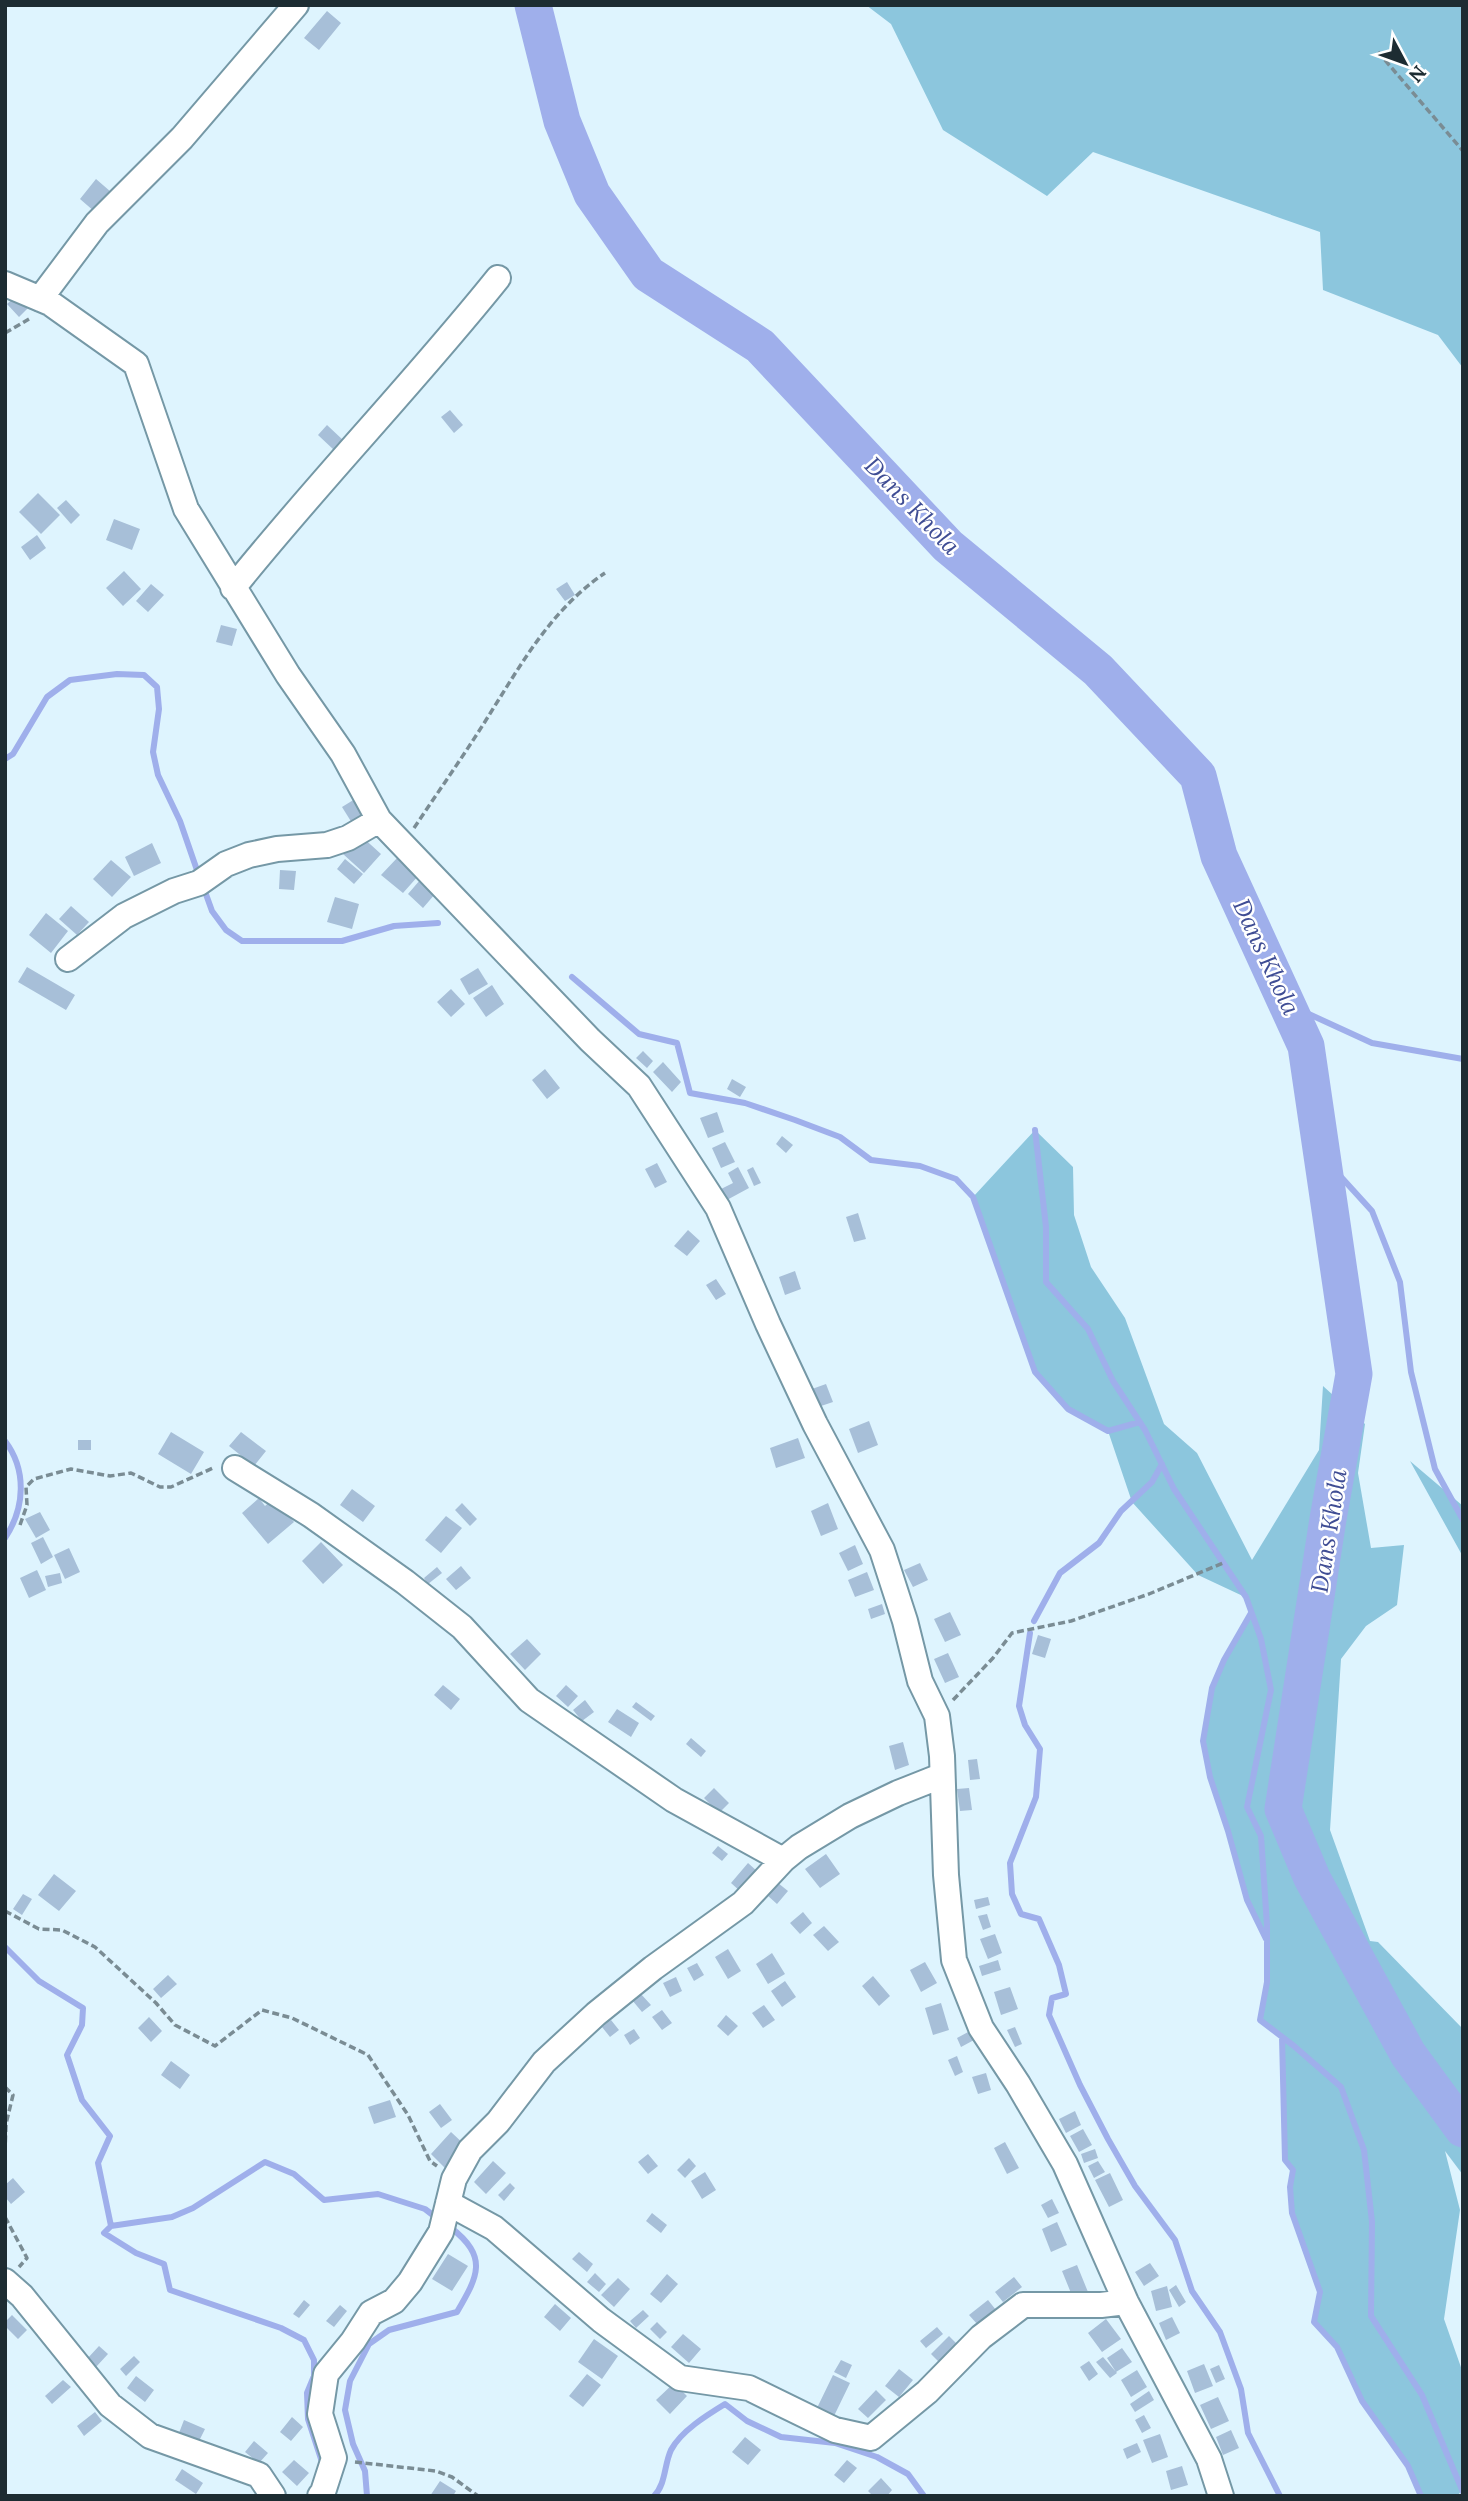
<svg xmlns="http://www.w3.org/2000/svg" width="1468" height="2501" viewBox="0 0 1468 2501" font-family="Lora,serif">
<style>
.green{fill:#8cc6dd}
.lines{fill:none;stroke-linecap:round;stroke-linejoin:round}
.stream{stroke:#9fafeb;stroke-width:6}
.river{stroke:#9fafeb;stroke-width:37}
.building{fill:#a7bfd8}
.minor-casing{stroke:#7598a6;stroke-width:28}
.path{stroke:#7a8c94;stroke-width:3.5;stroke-dasharray:7 3.5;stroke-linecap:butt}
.minor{stroke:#fff;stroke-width:24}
.labels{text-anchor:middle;stroke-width:5;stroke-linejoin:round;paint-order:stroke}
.water-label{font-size:24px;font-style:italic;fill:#3f4d94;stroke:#fff}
</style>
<rect width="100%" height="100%" fill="#def4fe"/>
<path class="green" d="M866,5H1463V368L1438,335L1323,290L1320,232L1093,152L1047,196L943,130L891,24Z
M1035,1130L1073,1167L1074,1215L1091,1267L1125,1318L1164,1424L1197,1453L1252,1560L1319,1450L1323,1386L1365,1424L1358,1473L1371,1548L1404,1545L1397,1605L1366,1626L1341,1659L1330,1830L1370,1941L1378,1942L1463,2029V2175L1445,2151L1460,2210L1444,2319L1463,2373V2489L1457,2496H1421L1408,2466L1362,2401L1337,2347L1314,2322L1320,2292L1292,2213L1293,2170L1285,2160L1282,2037L1260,2020L1267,1982V1941L1247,1900L1228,1831L1210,1777L1203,1741L1212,1688L1224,1660L1251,1613L1245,1597L1198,1575L1132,1502L1108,1431L1068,1409L1035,1372L973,1197Z
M1410,1461L1463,1506V1721L1462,1555Z"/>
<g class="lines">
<path class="stream" d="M5,759L13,754L47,697L70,680L117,674L144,675L157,687L159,709L153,752L158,775L180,821L199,876
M203,886L212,911L226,930L242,941H342L394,926L438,923
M572,977L639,1034L677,1043L690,1093L745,1103L795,1120L840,1137L871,1160L920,1166L956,1179L973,1197L1035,1372L1068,1409L1108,1431L1140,1422
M1287,1004L1372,1043L1463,1059
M1035,1130L1046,1227V1282L1088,1329L1113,1381L1145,1430L1174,1489L1246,1597L1261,1639L1271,1690L1247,1807L1261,1836L1267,1925V1982L1260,2020L1294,2046L1341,2087L1364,2150L1372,2222L1371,2316L1422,2395L1463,2492
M1322,1156L1372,1211L1400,1282L1411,1372L1435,1469L1463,1520
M5,1441C27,1470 25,1508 5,1538
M1251,1613L1224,1660L1212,1688L1203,1741L1210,1777L1228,1831L1247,1900L1266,1939
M1034,1621L1060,1573L1099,1543L1121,1511L1152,1482L1162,1464
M1030,1633L1019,1706L1025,1725L1040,1749L1036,1797L1010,1863L1012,1894L1021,1914L1039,1919L1059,1965L1066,1994L1052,1998L1049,2015L1080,2085L1108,2139L1135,2186L1175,2240L1192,2291L1220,2332L1241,2389L1248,2433L1280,2496
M5,1947L39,1981L83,2008L82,2025L67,2055L82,2100L110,2136L98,2163L111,2226L104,2233L136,2253L164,2264L170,2290L281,2328L304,2340L314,2360V2376L307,2393L308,2419L323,2465
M1282,2037L1285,2160L1293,2170L1290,2187L1292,2213L1320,2292L1314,2322L1337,2347L1362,2401L1408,2466L1421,2496
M111,2226L172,2217L193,2208L265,2162L294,2174L324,2200L378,2194L425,2209L438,2219
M367,2496L365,2471L353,2444L345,2410L350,2381L369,2344L389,2330L457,2312C478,2276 489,2257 450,2227
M654,2496C666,2484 664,2465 671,2450C681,2431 707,2415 725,2404L747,2421L781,2437L835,2443L877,2457L908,2474L924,2496"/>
<path class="river" d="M533,5L562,121L592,194L648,274L760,346L948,546L1098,670L1198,776L1219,856L1306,1046L1354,1374L1328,1519L1283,1809L1312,1878L1408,2054L1463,2129"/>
</g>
<path class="building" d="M327,11L341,23L319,50L304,38Z
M96,179L111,192L95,212L80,199Z
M18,294L29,307L19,317L7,304Z
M450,410L463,425L454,433L441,417Z
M327,425L344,441L335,451L318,435Z
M38,493L60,515L41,534L19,512Z
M66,500L80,515L71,524L57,508Z
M114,519L140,529L132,550L106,540Z
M37,535L46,548L30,560L21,547Z
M124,571L141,589L123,606L106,588Z
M567,582L575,595L565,601L556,589Z
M151,584L164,595L148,612L136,601Z
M221,625L237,629L232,646L216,642Z
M355,799L364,815L352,823L342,807Z
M360,835L381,854L364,873L343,854Z
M152,843L161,863L134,876L125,857Z
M398,857L419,875L403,893L381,875Z
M345,859L363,874L354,884L337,869Z
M111,860L131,877L112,897L93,879Z
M280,870L296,871L294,890L279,889Z
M420,880L435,894L423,908L408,894Z
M335,897L359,904L352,929L327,922Z
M71,906L89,922L77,935L59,919Z
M46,913L68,931L51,953L29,935Z
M27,967L75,995L66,1010L18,982Z
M478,968L488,984L469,995L460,979Z
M492,985L504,1004L486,1017L473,998Z
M451,989L465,1004L451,1017L437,1002Z
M643,1051L653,1061L647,1068L636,1058Z
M663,1062L681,1082L672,1092L653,1072Z
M545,1069L560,1088L547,1099L532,1080Z
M732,1079L746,1087L740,1097L727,1089Z
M717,1112L724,1132L708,1138L700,1118Z
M782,1136L793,1145L786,1153L776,1144Z
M725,1142L735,1162L721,1168L712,1148Z
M657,1163L667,1182L655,1188L645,1169Z
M738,1167L749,1188L725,1201L719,1190L733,1183L728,1173Z
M753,1167L761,1183L754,1186L747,1170Z
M858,1213L866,1239L854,1242L846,1217Z
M688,1230L700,1241L687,1256L674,1246Z
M795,1271L801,1289L785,1295L779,1277Z
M716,1279L726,1294L716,1300L706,1285Z
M826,1384L833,1402L818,1407L812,1389Z
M869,1421L878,1445L858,1453L849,1429Z
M171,1432L204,1452L191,1474L158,1454Z
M241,1432L266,1451L254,1466L229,1446Z
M798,1438L805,1458L776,1468L770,1448Z
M78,1440H91V1450H78Z
M352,1489L375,1506L363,1522L340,1505Z
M259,1498L265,1506L274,1498L294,1522L268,1544L242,1513Z
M462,1503L477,1519L470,1526L455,1510Z
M828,1503L838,1529L821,1536L811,1511Z
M40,1512L50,1530L36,1538L25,1519Z
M446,1516L462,1528L441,1553L425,1540Z
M43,1537L53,1557L41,1564L31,1543Z
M321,1542L343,1565L323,1584L302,1561Z
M855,1545L863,1564L848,1571L839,1553Z
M69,1548L80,1572L65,1579L54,1555Z
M920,1563L928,1580L913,1587L904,1570Z
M461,1566L471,1578L456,1590L446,1579Z
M437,1567L442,1573L428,1584L424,1578Z
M37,1570L46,1590L29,1598L20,1578Z
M867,1572L874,1590L855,1597L848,1580Z
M60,1573L62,1583L48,1587L45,1576Z
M882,1604L885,1614L871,1619L868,1609Z
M950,1612L961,1635L945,1642L934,1619Z
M1038,1635L1051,1639L1045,1658L1032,1654Z
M527,1639L541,1654L525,1670L510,1654Z
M948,1653L959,1677L945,1683L934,1659Z
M443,1685L460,1699L451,1710L434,1695Z
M566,1685L578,1696L568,1707L556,1696Z
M585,1700L594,1712L582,1721L573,1710Z
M636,1702L655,1716L651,1721L632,1707Z
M617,1709L639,1723L631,1737L608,1722Z
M691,1738L706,1751L701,1757L686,1744Z
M903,1742L909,1765L895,1770L889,1746Z
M977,1759L980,1779L970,1780L968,1760Z
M714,1788L729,1803L719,1813L704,1798Z
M969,1788L972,1810L960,1811L957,1789Z
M718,1846L728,1854L722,1861L712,1853Z
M826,1854L840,1874L820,1888L805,1869Z
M748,1863L758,1872L741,1892L731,1883Z
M54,1874L76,1891L59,1911L38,1895Z
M778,1883L788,1891L777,1904L767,1895Z
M23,1894L32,1899L22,1915L13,1909Z
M988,1897L990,1905L976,1909L974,1900Z
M803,1912L812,1923L800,1934L790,1923Z
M987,1914L991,1927L983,1930L978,1916Z
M824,1926L839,1942L828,1951L813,1935Z
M995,1934L1002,1953L988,1959L980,1939Z
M728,1949L741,1971L728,1979L715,1957Z
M772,1953L785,1974L768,1984L756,1964Z
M998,1960L1001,1970L982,1976L979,1966Z
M925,1962L937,1983L921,1992L910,1970Z
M697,1963L704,1975L694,1981L687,1968Z
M168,1975L177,1984L161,1998L153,1989Z
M873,1976L890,1996L879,2006L862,1986Z
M676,1977L682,1991L670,1997L663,1983Z
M785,1981L796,1997L782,2007L771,1991Z
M1010,1987L1018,2009L1001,2015L994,1992Z
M640,1993L651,2005L642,2012L632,2000Z
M941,2003L949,2030L933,2035L925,2008Z
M764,2005L775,2020L763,2028L752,2013Z
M662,2010L672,2023L662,2030L652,2017Z
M726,2015L738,2026L728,2036L717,2026Z
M149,2017L162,2031L151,2042L138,2028Z
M611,2020L619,2030L610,2037L602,2027Z
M1015,2027L1022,2044L1015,2047L1007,2030Z
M634,2029L640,2038L630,2045L624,2035Z
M970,2031L974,2040L961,2047L957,2038Z
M957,2056L963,2072L955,2076L948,2060Z
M171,2061L190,2075L180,2089L161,2075Z
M986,2073L991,2090L978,2094L972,2077Z
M390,2100L396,2117L374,2124L368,2107Z
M440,2104L452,2120L441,2128L429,2112Z
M1075,2111L1081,2125L1066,2133L1059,2119Z
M1083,2129L1092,2145L1079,2152L1070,2136Z
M451,2132L466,2146L445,2168L431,2154Z
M1005,2142L1019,2168L1007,2174L994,2148Z
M1095,2149L1098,2158L1084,2163L1081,2154Z
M648,2154L658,2166L648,2174L638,2162Z
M689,2158L696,2166L685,2178L677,2170Z
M493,2161L506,2173L486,2194L474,2182Z
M1098,2161L1105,2172L1094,2178L1088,2166Z
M705,2172L716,2190L702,2199L691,2181Z
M1110,2173L1123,2200L1109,2207L1095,2180Z
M13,2178L25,2192L11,2204L5,2197V2185Z
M510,2183L515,2188L504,2201L498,2195Z
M1052,2199L1059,2213L1048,2218L1041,2205Z
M652,2213L667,2225L661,2233L646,2221Z
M1057,2222L1067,2245L1051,2252L1042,2229Z
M579,2252L593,2264L587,2272L572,2259Z
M448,2254L468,2266L452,2291L432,2279Z
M1150,2263L1159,2276L1144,2286L1135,2272Z
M1077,2265L1088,2292L1073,2298L1062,2271Z
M595,2273L606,2284L599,2292L587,2282Z
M667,2274L678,2284L661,2303L650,2294Z
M1014,2277L1022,2287L1003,2302L995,2292Z
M618,2278L630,2289L614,2307L601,2295Z
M1176,2285L1186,2302L1179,2307L1169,2290Z
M1167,2286L1172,2307L1156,2311L1151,2291Z
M304,2300L310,2305L299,2318L293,2314Z
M988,2300L996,2310L978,2325L969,2315Z
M555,2304L571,2318L560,2331L544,2317Z
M340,2305L347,2311L334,2327L326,2321Z
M643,2310L649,2316L636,2328L630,2321Z
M12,2315L27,2330L18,2339L5,2326V2322Z
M1172,2317L1180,2333L1166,2340L1159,2323Z
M1106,2319L1121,2339L1102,2352L1088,2333Z
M657,2322L667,2332L660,2339L650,2329Z
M937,2327L943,2334L926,2348L920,2341Z
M683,2334L701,2349L689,2363L671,2347Z
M949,2336L958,2345L940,2363L931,2354Z
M594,2339L618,2356L602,2379L578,2362Z
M99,2346L108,2354L96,2367L87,2359Z
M1122,2348L1132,2362L1116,2372L1107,2358Z
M134,2356L140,2362L126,2376L120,2369Z
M1103,2357L1117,2373L1110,2378L1096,2362Z
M841,2360L852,2365L846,2378L834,2372Z
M1089,2361L1098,2374L1089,2381L1080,2367Z
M1204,2364L1213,2386L1195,2393L1187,2371Z
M1219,2365L1225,2379L1216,2383L1210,2369Z
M899,2369L913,2380L899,2397L885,2386Z
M1137,2370L1147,2387L1131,2397L1121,2380Z
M587,2374L601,2385L583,2407L569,2396Z
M833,2375L850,2383L834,2416L817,2408Z
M136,2376L154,2390L145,2402L127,2388Z
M63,2380L71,2387L52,2404L45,2396Z
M674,2383L687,2396L670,2414L656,2400Z
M876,2390L886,2400L868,2418L858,2409Z
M1149,2391L1154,2400L1135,2412L1130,2404Z
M1218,2397L1229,2421L1211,2429L1200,2405Z
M95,2412L102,2421L84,2436L77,2426Z
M1144,2415L1151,2428L1142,2433L1135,2420Z
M292,2417L303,2427L291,2441L280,2432Z
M184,2420L205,2429L199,2441L179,2433Z
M1231,2430L1239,2448L1223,2455L1216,2437Z
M1160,2434L1168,2457L1152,2463L1143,2440Z
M745,2437L761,2450L748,2465L732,2452Z
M254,2441L268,2453L259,2463L245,2452Z
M1137,2443L1141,2452L1127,2459L1123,2449Z
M294,2460L309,2473L297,2486L282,2472Z
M847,2460L857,2468L844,2483L834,2475Z
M1182,2466L1188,2485L1171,2490L1166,2471Z
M182,2469L203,2483L196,2494L175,2480Z
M881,2478L892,2490L887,2496H873L868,2491Z
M440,2481L456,2491L453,2496H430Z"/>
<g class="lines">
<defs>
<path id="minor" d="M5,284L50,303L136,364L186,509L288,675L343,754L379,820L590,1040L639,1086L718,1208L768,1324L815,1424L882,1550L905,1621L920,1681L937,1716L942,1756L946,1875L954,1960L981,2028L1018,2084L1065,2164L1126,2302L1209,2459L1221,2496
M40,299L97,223L182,138L296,5
M233,588C318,482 413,384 498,278
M68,959L124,916L174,891L199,883L226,864L249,855L277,849L327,845L348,838L379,820
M235,1468L311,1515L405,1582L462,1627L529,1700L674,1800L783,1860
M448,2203L494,2228L601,2320L680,2378L749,2388L835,2430L871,2438L927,2392L981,2337L1023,2305H1101L1126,2302
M5,2281L22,2296L110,2405L150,2436L259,2475L273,2496
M320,2496L323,2492L334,2458L320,2414L326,2374L353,2341L371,2313L394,2301L410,2282L441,2232L454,2179L470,2150L498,2122L544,2062L596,2014L653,1968L743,1903L783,1860L799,1847L850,1816L898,1793L941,1776"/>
</defs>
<use href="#minor" class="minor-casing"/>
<path class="path" d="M1378,52L1463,151
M5,333L29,319
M414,828C440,789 467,751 491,712C523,661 553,608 605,573
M20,1525L27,1505L26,1487L34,1479L71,1469L110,1476L131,1473L160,1487H171L213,1468
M953,1700L993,1658L1012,1633L1071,1621L1149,1594L1223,1563
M5,1911L39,1929L62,1930L95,1947L156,2003L175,2025L215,2046L262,2010L292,2018L368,2055L408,2115L430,2161L437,2166
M5,2087L13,2095L6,2124L5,2152
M5,2217L27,2258L19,2267
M355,2462L436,2471L452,2477L478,2496"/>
<use href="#minor" class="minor"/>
</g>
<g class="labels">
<g class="water-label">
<text transform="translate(912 506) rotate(46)" y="8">Dans Khola</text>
<text transform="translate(1266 957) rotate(65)" y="8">Dans Khola</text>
<text transform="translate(1329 1531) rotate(-81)" y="8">Dans Khola</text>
</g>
</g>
<rect width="1468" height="2501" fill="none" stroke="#1d2c32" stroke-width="14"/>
<g transform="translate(1405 63) rotate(131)" stroke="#ffffff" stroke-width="5" paint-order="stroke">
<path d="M0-5L12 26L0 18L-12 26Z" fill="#1d2c32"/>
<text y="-10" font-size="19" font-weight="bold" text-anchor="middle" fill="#1d2c32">N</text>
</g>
</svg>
